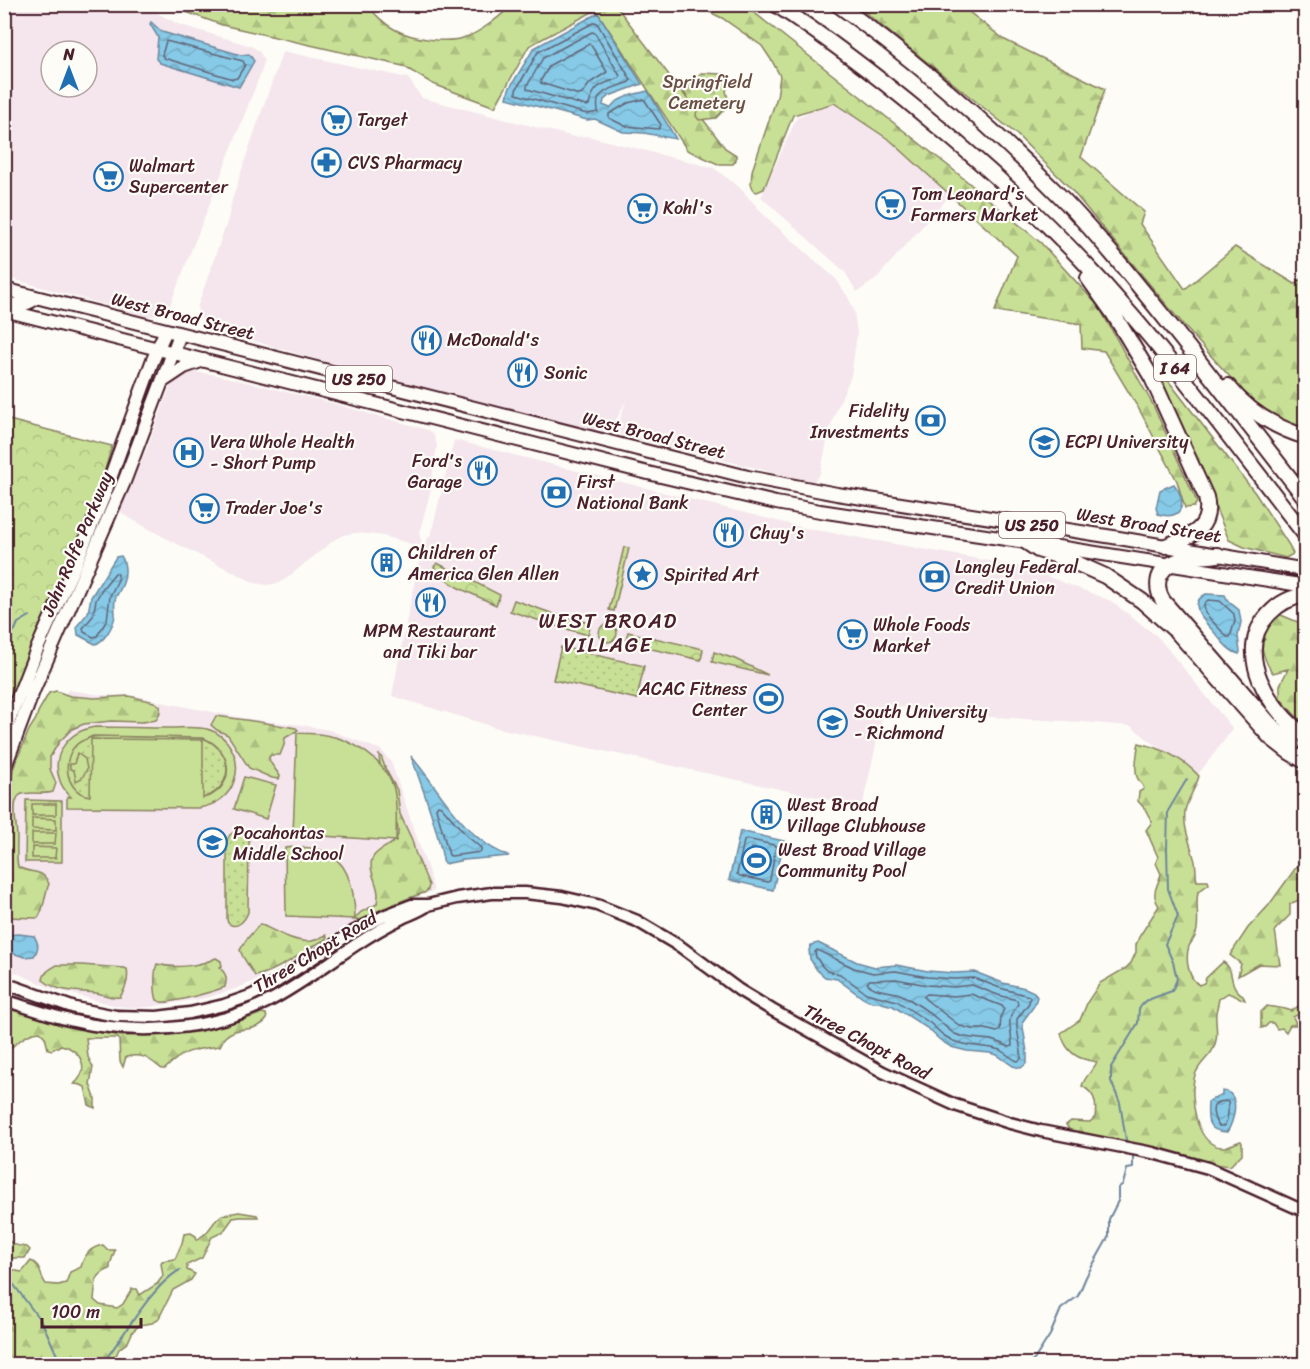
<svg xmlns="http://www.w3.org/2000/svg" width="1310" height="1369" viewBox="0 0 1310 1369" font-family="Sriracha,sans-serif">
<style>
.built{fill:#f4e6ec;fill-rule:evenodd}
.grass{fill:url(#grass-dots);stroke:#898060;stroke-width:1.5}
.forest{fill:url(#forest-firs);stroke:#898060;stroke-width:1.5}
.cemetery{fill:url(#cemetery-stones);stroke:#898060;stroke-width:1.5}
.park{fill:url(#park-crowns);stroke:#898060;stroke-width:1.5}
.garden{fill:#c8e096;stroke:#898060;stroke-width:1.5;fill-rule:evenodd}
.water{fill:url(#water-waves);stroke:#6e869c;stroke-width:1.5}
.lines{fill:none;stroke-linecap:round;stroke-linejoin:round}
.shore{stroke:#626376;stroke-width:1.5}
.stream{stroke:#6e869c;stroke-width:2}
.secondary-casing{stroke:#4a1f2b;stroke-width:15}
.primary-casing{stroke:#4a1f2b;stroke-width:16}
.motorway-casing{stroke:#4a1f2b;stroke-width:18}
.secondary{stroke:#fdfcf7;stroke-width:10}
.primary{stroke:#fdfcf7;stroke-width:12}
.motorway{stroke:#fdfcf7;stroke-width:14}
.labels{text-anchor:middle;stroke-width:4.5;stroke-linejoin:round;paint-order:stroke}
.shield{fill:#fdfcf7;stroke:#806168;stroke-width:1.5}
.shield-label{font-size:16px;font-weight:bold;fill:#4a1f2b}
.park-label{font-size:18px;fill:#6a4f46;stroke:#fdfcf7}
.poi-label{font-size:18px;fill:#4a1f2b;stroke:#fdfcf7;text-anchor:start}
.street-label{font-size:18px;fill:#4a1f2b;stroke:#fdfcf7}
.quarter-label{font-size:21px;letter-spacing:1.5px;fill:#4a1f2b;stroke:#fdfcf7}
</style>
<defs>
<pattern id="grass-dots" width="8" height="8" patternUnits="userSpaceOnUse" patternTransform="scale(1.5)"><rect width="8" height="8" fill="#c8e096"/><path d="M2 2h.1M6 6h.1" fill="none" stroke="#adc081" stroke-width="1.8" stroke-linecap="round"/></pattern>
<pattern id="forest-firs" width="22" height="20" patternUnits="userSpaceOnUse" patternTransform="scale(1.5)"><rect width="22" height="20" fill="#c8e096"/><path d="M5 1l3.5 6h-7zM16 11l3.5 6h-7z" fill="#adc081"/></pattern>
<pattern id="cemetery-stones" width="16" height="16" patternUnits="userSpaceOnUse" patternTransform="scale(1.5)"><rect width="16" height="16" fill="#c8e096"/><path d="M2 7V4a2 2 0 0 1 4 0v3zM10 15v-3a2 2 0 0 1 4 0v3z" fill="#adc081"/></pattern>
<pattern id="park-crowns" width="20" height="18" patternUnits="userSpaceOnUse" patternTransform="scale(1.5)"><rect width="20" height="18" fill="#c8e096"/><path d="M2 6a3 3 0 1 1 6 0M12 15a3 3 0 1 1 6 0" fill="none" stroke="#adc081"/></pattern>
<pattern id="water-waves" width="16" height="10" patternUnits="userSpaceOnUse" patternTransform="scale(1.5)"><rect width="16" height="10" fill="#86cae7"/><path d="M0 5q4-4 8 0t8 0" fill="none" stroke="#75adc6"/></pattern>
</defs>
<rect width="100%" height="100%" fill="#fdfcf7"/>
<filter id="ink" filterUnits="userSpaceOnUse"><feTurbulence type="fractalNoise" baseFrequency=".0167" numOctaves="2"/><feDisplacementMap in="SourceGraphic" scale="12" xChannelSelector="R" yChannelSelector="G"/><feConvolveMatrix kernelMatrix="1 2 1 2 8 2 1 2 1" color-interpolation-filters="sRGB"/></filter>
<g filter="url(#ink)">
<path class="built" d="M4,5H142L178,24L251,46L259,51L264,60L262,70L170,305L154,316H145L5,277ZM51,51H87V87H51Z
M287,52L408,78L422,98L574,137L587,136L714,168L739,187L766,217L836,279L848,297L854,311L857,334L851,376L837,408L830,428L820,474L814,481L808,483L760,469L623,436L619,433L617,429L626,400L605,442L509,417L444,393L319,360L261,343L210,329L201,319L197,308L228,219L232,200L247,154L282,53Z
M834,103L891,141L950,195L875,280L857,292L845,272L761,197L797,117Z
M191,372L213,374L328,402L428,430L433,434L437,445L430,493L419,534L423,546L431,534L454,440L805,528L1023,567L1111,601L1158,637L1233,729L1196,777L1131,726L1083,722L955,715L885,705L862,807L498,728L392,696L402,643L422,547L383,536L368,534L355,533L343,535L334,540L287,578L279,583L267,585L255,583L169,540L126,516L121,512V507L147,448L170,387L178,379Z
M68,690L102,695L138,696L171,704L254,720L302,725L329,730L381,750L391,762L428,870L434,891L397,903L372,914L306,949L260,979L235,989L206,998L149,1007L137,1008L117,1006L53,989L19,974L5,968L4,815L54,710Z"/>
<path class="grass" d="M561,647L644,666L637,699L553,680Z
M106,736L203,738C236,751 235,791 199,799L97,798C90,796 84,796 79,792C61,779 63,750 83,740C90,736 98,736 106,736Z
M238,831L246,833L249,842L248,912C245,921 236,930 228,923L227,920V842C228,835 231,832 238,831Z"/>
<path class="forest" d="M170,5H367C375,14 383,23 394,29C412,39 447,44 466,37C479,33 503,15 511,5H620L616,6L725,148L736,155V160L733,164H718L687,150L596,10L529,46L495,107L433,84L403,66L222,25L178,9Z
M686,5H741L752,11L951,168L1041,243L1099,307L1153,405L1197,502L1194,507L1185,508L1177,481L1140,411L1104,351L1082,348L1081,324L995,311L1017,256L891,141L834,103L793,115L764,189L757,192L754,191L751,184L752,171L777,97L780,76L772,61L762,46L722,18L701,8Z
M856,5H960L1005,40L1105,89L1081,157L1144,212L1140,224L1185,289L1235,247L1295,284L1305,276V427L1291,423L1268,411L1248,397L1185,327L1069,187L1015,133Z
M1160,370L1255,493L1289,545L1293,554L1286,558L1244,547L1229,540L1193,454L1157,374Z
M1281,615L1305,625V723L1295,715L1280,698V685L1288,669L1273,673C1266,665 1259,645 1262,634C1264,629 1270,622 1273,617Z
M56,691L70,696L95,698L129,696L154,702L160,706C161,711 159,716 156,720L142,722L111,721L84,724L72,729L59,742L50,757V769L56,783L53,792C44,795 27,791 20,795C19,796 17,797 17,799C12,807 17,827 17,837C17,847 16,857 18,867C32,875 42,867 49,884C44,895 45,908 38,918L5,917V896L9,894L7,888L4,886V805L7,801V794L12,776L13,769L29,730L36,719L38,712L49,693Z
M216,716L253,721L296,728L298,730L285,738L284,745L280,755H271L269,757L270,762L280,776L279,779L272,778L249,768L228,735L217,730L211,725Z
M1139,743C1162,748 1183,759 1199,776C1196,788 1187,799 1185,811C1183,828 1190,842 1194,858C1197,866 1195,874 1197,881H1208L1209,884L1198,892C1195,905 1200,921 1196,934C1195,938 1191,942 1189,946C1185,959 1188,978 1199,985L1204,983L1206,978L1223,962C1234,968 1229,980 1236,989C1240,994 1243,994 1245,1000L1228,993L1219,999C1218,1004 1217,1008 1216,1013C1215,1022 1218,1031 1216,1040C1214,1056 1200,1060 1195,1075C1189,1095 1195,1148 1224,1147C1229,1147 1236,1142 1241,1141L1242,1143V1154L1230,1166L1215,1164L1156,1149L1072,1133L1066,1125L1071,1121L1090,1122L1095,1117C1097,1103 1095,1093 1082,1086C1085,1076 1092,1072 1097,1062C1084,1059 1076,1059 1067,1047C1064,1042 1062,1039 1061,1033L1080,1020L1088,1001L1100,983L1126,968L1131,963L1136,952V945L1139,937L1159,906C1150,893 1158,886 1161,874L1156,863L1158,857L1146,830L1152,822L1145,809L1138,801L1139,792L1144,789C1143,784 1139,782 1137,777C1134,768 1137,755 1138,747Z
M379,755L381,756L386,770L397,790L400,814L412,840L415,852L429,885L428,890L424,893C410,897 397,903 384,908C374,912 364,921 353,920L361,912L377,904C377,903 378,896 378,895C378,883 368,871 372,859C378,845 400,847 398,830C398,823 392,816 390,809C385,791 380,773 379,755Z
M1305,855V897L1290,904V915L1275,930L1280,965L1259,964L1238,976L1241,964L1230,955L1248,928L1269,905Z
M260,924C273,930 297,944 312,941C317,940 321,937 326,935L327,937L324,940C304,951 277,972 255,976L243,957L240,950L246,940Z
M216,958L221,961L222,966L220,967L221,969C227,975 227,979 225,987C215,991 170,1004 161,1002C160,1002 158,1000 157,1000C154,992 154,972 157,964C174,969 200,966 216,958Z
M57,965H81L124,968L127,969C129,979 126,988 120,997C111,999 104,994 96,993C77,991 59,993 43,980C44,972 50,969 57,965Z
M1300,1005L1301,1013L1293,1017L1297,1025H1290L1286,1032L1282,1028L1277,1029L1273,1023H1269L1265,1027L1261,1028V1012L1267,1006C1275,1008 1284,1007 1291,1011Z
M5,1007L64,1026L121,1036L198,1032L252,1017L261,1013L266,1014L267,1019C256,1034 236,1025 225,1037C223,1039 222,1043 220,1046C194,1050 184,1049 165,1069H162C149,1059 144,1053 126,1057L123,1067L120,1061L119,1040L118,1038H86L88,1057L93,1067L90,1084L95,1098V1108L89,1105L85,1087L81,1085L74,1084C91,1070 81,1049 61,1045L52,1050L48,1049L45,1037L40,1032C27,1032 14,1045 5,1053Z
M239,1212L257,1215L258,1217H240L233,1218L223,1232L212,1237L202,1258L187,1265V1270L195,1274L191,1280L173,1290L158,1320L152,1323L140,1325L133,1331L128,1342L119,1349L112,1364H5V1235C10,1245 17,1246 27,1247L30,1250L25,1258H7L5,1262C9,1268 16,1272 22,1272L31,1261C42,1265 39,1276 46,1284L58,1285L66,1283L70,1272L81,1267C84,1255 90,1247 103,1245L108,1250H115L110,1265V1269C93,1275 96,1284 94,1300L100,1305L117,1308L123,1304L132,1289H137L140,1295L157,1284L163,1276L161,1263L162,1261L175,1259L182,1243L184,1234L191,1233L196,1236L197,1240L207,1232L216,1220L222,1215Z"/>
<path class="cemetery" d="M701,73L722,74L729,84L726,91C731,106 726,107 716,118L699,120L696,116L697,108L691,104L684,92L691,82Z"/>
<path class="park" d="M5,419L112,446L104,473L83,528L63,575L37,631L29,656L12,692L5,714Z
M624,547L629,548L614,611L609,610Z
M437,563L500,595L496,605L457,587L446,579L434,567Z
M514,600L557,615L591,623L588,635L556,626L510,611Z
M599 633a9 9 0 1 1 18 0a9 9 0 1 1-18 0Z
M628,632L703,649L701,660L625,643Z
M714,652L735,659L768,675L712,662Z
M26,800L62,801V862H25Z"/>
<path class="garden" d="M95,727C120,727 145,728 170,728C181,728 195,726 207,729C229,735 242,760 234,781C229,797 215,805 199,808L67,807V797H71C66,792 62,787 60,781C50,754 69,731 95,727ZM93,736L203,738C235,750 236,790 203,798V740L91,739L90,796C67,794 60,761 76,745C81,740 87,739 93,736Z
M297,733C307,734 316,733 325,735C352,739 383,759 393,786C398,801 396,825 396,841L293,834Z
M77,753L85,759L87,769L82,778L76,781L74,770L70,769V764H74Z
M244,777L276,785L266,819L234,809Z
M32,804H56V815H32Z
M32,818L56,819V830L32,829Z
M32,833H56L55,844H32Z
M32,847L56,848L55,858H32Z
M295,847C304,847 314,848 323,851C350,861 355,894 355,919L286,916L285,848Z"/>
<path class="water" d="M598,13L642,84L609,96L604,100L603,105L610,108C618,97 635,94 648,91L676,139L644,133L623,132L595,119L587,120L507,98L509,89L534,48Z
M151,22L162,32L241,55L249,54L254,61L239,87L160,63L156,59L158,37L150,24Z
M1174,484C1188,501 1183,522 1158,514L1156,508L1160,490Z
M121,556C126,563 126,575 123,583C121,589 117,594 115,600C114,605 115,610 115,615C114,625 104,642 95,644L78,635L77,626L88,613L91,597L116,557Z
M1206,594L1225,595L1228,601L1239,610L1241,622L1238,636L1240,652L1239,654C1228,651 1221,640 1214,632C1205,622 1186,604 1206,594Z
M411,756C437,786 457,826 492,848C497,851 503,854 509,856L464,860L444,864C437,827 424,792 411,756Z
M740,831L784,841L773,890L729,880Z
M19,934L34,936C39,944 39,948 34,956L25,957L5,951V935Z
M818,943L857,962L875,967L896,965L928,971L954,973L975,972L1003,983L1025,988L1034,992L1037,997L1034,1006L1023,1021V1027L1027,1052V1063L1021,1068L1013,1066L997,1055L990,1053L967,1051L951,1047L940,1040L927,1028L893,1006L878,1002H872L863,998L837,979L825,977L817,970L810,959L809,950L811,945Z
M1222,1091C1242,1092 1234,1122 1227,1132C1206,1132 1207,1119 1208,1102C1214,1097 1218,1098 1222,1095Z"/>
<g class="lines">
<path class="shore" d="M595,22L597,23L631,80L629,82C621,86 603,89 599,98C596,102 598,108 598,112L587,114L516,94V90L538,52Z
M592,32L595,33L620,76L619,78C600,85 594,85 589,105L586,106L527,89V86L543,58Z
M166,41L243,61L245,65L237,78L233,79L164,58L162,55Z
M589,44L591,45L607,72L590,83L582,94L579,95L541,83V80L550,65Z
M644,99L661,125L659,129L625,126L609,118V114L628,103Z
M115,573L118,574V580L110,596L107,620L97,636L93,637L84,632L83,628L93,616L96,600L102,589Z
M1208,600L1220,601L1234,614L1235,621L1230,637H1227L1205,613L1204,604Z
M438,805L441,806L467,836L481,848V852L451,856L449,855L436,808Z
M746,839L774,845L776,846L770,880L768,882L740,876L737,874L744,841Z
M751,848L765,851L767,852L762,873L746,869Z
M817,950L854,968L873,973L896,971L927,977L954,979L974,978L1000,988L1029,996L1030,998L1029,1003L1017,1019V1028L1021,1052V1059L1018,1061L1015,1060L1000,1050L992,1048L968,1045L953,1041L943,1035L930,1023L897,1001L866,993L840,974L827,971L822,966L816,957L815,952Z
M896,979L927,985L954,987L972,985L998,995L1017,1000L1018,1004C1004,1023 1012,1026 1012,1046L1009,1047C989,1035 974,1042 955,1034C948,1030 943,1024 937,1019C927,1010 914,1002 902,995C891,990 875,992 867,983L870,980Z
M927,994L954,996L971,994L1002,1006L1004,1009L1001,1016L1000,1030L997,1032L985,1029H972L960,1026L925,999L924,996Z
M1225,1101L1228,1102C1229,1108 1228,1120 1224,1126H1219C1215,1122 1210,1108 1216,1104C1218,1101 1222,1102 1225,1101Z"/>
<path class="stream" d="M4,645L8,643L9,635L15,630L18,623L30,616
M1126,1140L1120,1103L1111,1081V1067L1138,1023L1139,1009L1145,1001L1172,991L1177,979L1173,962L1165,944L1178,916L1168,889L1167,849L1168,811L1187,779
M4,1275L14,1285L43,1324L61,1364
M102,1364C122,1339 153,1284 180,1270
M1028,1364L1034,1360L1050,1335L1061,1309L1078,1296L1086,1277L1109,1236V1219L1118,1201V1188L1123,1184L1127,1169L1133,1168V1156"/>
<defs>
<path id="secondary" d="M4,983L75,1008L116,1016L157,1017L190,1013L224,1005L250,996L267,988L353,932L386,915L412,905H428L457,898L492,893H525L562,897L597,905L637,921L681,947L739,990L772,1010L883,1072L955,1105L1010,1123L1041,1131L1153,1153L1208,1168L1306,1212
M4,1000C36,1010 68,1022 101,1026C157,1034 218,1027 269,1001C300,985 328,963 357,944C372,934 388,925 404,917C413,913 420,911 428,905"/>
<path id="primary" d="M4,289L748,477L837,494L1113,537L1306,570
M4,306C16,303 28,307 36,297
M4,310L648,473L776,503L820,511L1026,542L1306,586
M163,381L184,367L204,360
M4,733L37,649L76,562L103,498L152,362L166,330
M4,769L34,689L124,482L180,334"/>
<path id="motorway" d="M775,4C827,38 877,76 925,116C1000,177 1071,244 1134,318C1194,388 1249,463 1306,536
M837,4C917,62 991,126 1060,196C1091,227 1119,262 1146,295C1201,362 1253,431 1306,499
M1088,278L1113,313L1152,378L1206,497C1213,529 1191,536 1166,546
M1228,386C1248,411 1276,428 1306,437
M1026,542L1038,550L1067,559L1105,576L1142,601L1177,632L1271,738L1289,752L1306,762
M1218,555C1198,558 1167,555 1159,578C1157,586 1158,593 1163,601L1270,724L1293,744
M1306,595C1291,597 1279,603 1269,614C1232,652 1270,712 1306,736"/>
</defs>
<use href="#secondary" class="secondary-casing"/>
<use href="#primary" class="primary-casing"/>
<use href="#motorway" class="motorway-casing"/>
<use href="#secondary" class="secondary"/>
<use href="#primary" class="primary"/>
<use href="#motorway" class="motorway"/>
</g>
</g>
<defs>
<symbol id="supermarket-ring" viewBox="-11 -11 22 22"><circle r="9.5" fill="#fdfcf7" stroke="#1f6fb2" stroke-width="1.5"/><path d="M-6-5.5h2.5l.6 2H6L4.5 2H-2.5L-4.4-4H-6ZM-1.5 3.2a1.3 1.3 0 1 0 .1 0ZM3 3.2a1.3 1.3 0 1 0 .1 0Z" fill="#1f6fb2"/></symbol>
<symbol id="pharmacy-ring" viewBox="-11 -11 22 22"><circle r="9.5" fill="#fdfcf7" stroke="#1f6fb2" stroke-width="1.5"/><path d="M-2-6h4v4h4v4h-4v4h-4v-4h-4v-4h4Z" fill="#1f6fb2"/></symbol>
<symbol id="restaurant-ring" viewBox="-11 -11 22 22"><circle r="9.5" fill="#fdfcf7" stroke="#1f6fb2" stroke-width="1.5"/><path d="M-5-6h1v4h1v-4h1v4h1v-4h1v5L-1.5 .5V6h-2V.5L-5-1ZM5-6V6H3V1.5H1.5Q1.5-4 5-6Z" fill="#1f6fb2"/></symbol>
<symbol id="bank-ring" viewBox="-11 -11 22 22"><circle r="9.5" fill="#fdfcf7" stroke="#1f6fb2" stroke-width="1.5"/><path d="M-6-4H6V4H-6ZM0-2.3a2.3 2.3 0 1 0 0 4.6a2.3 2.3 0 1 0 0-4.6Z" fill="#1f6fb2"/></symbol>
<symbol id="university-ring" viewBox="-11 -11 22 22"><circle r="9.5" fill="#fdfcf7" stroke="#1f6fb2" stroke-width="1.5"/><path d="M0-5L7-2L0 1L-7-2ZM-4 1L0 2.5L4 1V4Q0 6-4 4Z" fill="#1f6fb2"/></symbol>
<symbol id="hospital-ring" viewBox="-11 -11 22 22"><circle r="9.5" fill="#fdfcf7" stroke="#1f6fb2" stroke-width="1.5"/><path d="M-5-5h3v3.5h4V-5h3V5h-3V1.5h-4V5h-3Z" fill="#1f6fb2"/></symbol>
<symbol id="building-ring" viewBox="-11 -11 22 22"><circle r="9.5" fill="#fdfcf7" stroke="#1f6fb2" stroke-width="1.5"/><path d="M-4-6H4V6H1V3H-1V6H-4ZM-2.5-4.3h1.7v1.8h-1.7ZM.8-4.3h1.7v1.8H.8ZM-2.5-1h1.7V.8h-1.7ZM.8-1h1.7V.8H.8Z" fill="#1f6fb2"/></symbol>
<symbol id="sight-ring" viewBox="-11 -11 22 22"><circle r="9.5" fill="#fdfcf7" stroke="#1f6fb2" stroke-width="1.5"/><path d="M0-6L1.8-2.2L6-1.7L2.9 1.2L3.7 5.4L0 3.3L-3.7 5.4L-2.9 1.2L-6-1.7L-1.8-2.2Z" fill="#1f6fb2"/></symbol>
<symbol id="stadium-ring" viewBox="-11 -11 22 22"><circle r="9.5" fill="#fdfcf7" stroke="#1f6fb2" stroke-width="1.5"/><path d="M0-5a6.5 5 0 1 0 0 10a6.5 5 0 1 0 0-10ZM-3.5-1.8h7v3.6h-7Z" fill="#1f6fb2"/></symbol>
<symbol id="school-ring" viewBox="-11 -11 22 22"><circle r="9.5" fill="#fdfcf7" stroke="#1f6fb2" stroke-width="1.5"/><path d="M0-5L7-2L0 1L-7-2ZM-4 1L0 2.5L4 1V4Q0 6-4 4Z" fill="#1f6fb2"/></symbol>
</defs>
<g fill-rule="evenodd">
<use href="#supermarket-ring" x="320" y="104" width="33" height="33"/>
<use href="#pharmacy-ring" x="310" y="146" width="33" height="33"/>
<use href="#supermarket-ring" x="92" y="160" width="33" height="33"/>
<use href="#supermarket-ring" x="874" y="188" width="33" height="33"/>
<use href="#supermarket-ring" x="626" y="192" width="33" height="33"/>
<use href="#restaurant-ring" x="410" y="324" width="33" height="33"/>
<use href="#restaurant-ring" x="506" y="356" width="33" height="33"/>
<use href="#bank-ring" x="914" y="404" width="33" height="33"/>
<use href="#university-ring" x="1028" y="426" width="33" height="33"/>
<use href="#hospital-ring" x="172" y="436" width="33" height="33"/>
<use href="#restaurant-ring" x="466" y="454" width="33" height="33"/>
<use href="#bank-ring" x="540" y="476" width="33" height="33"/>
<use href="#supermarket-ring" x="188" y="492" width="33" height="33"/>
<use href="#restaurant-ring" x="712" y="516" width="33" height="33"/>
<use href="#building-ring" x="370" y="546" width="33" height="33"/>
<use href="#sight-ring" x="626" y="558" width="33" height="33"/>
<use href="#bank-ring" x="918" y="560" width="33" height="33"/>
<use href="#restaurant-ring" x="414" y="586" width="33" height="33"/>
<use href="#supermarket-ring" x="836" y="618" width="33" height="33"/>
<use href="#stadium-ring" x="752" y="682" width="33" height="33"/>
<use href="#university-ring" x="816" y="706" width="33" height="33"/>
<use href="#building-ring" x="750" y="798" width="33" height="33"/>
<use href="#school-ring" x="196" y="826" width="33" height="33"/>
<use href="#stadium-ring" x="740" y="844" width="33" height="33"/>
</g>
<g class="labels">
<g class="shield">
<rect x="1154" y="355" width="42" height="26" rx="4.5"/>
<rect x="326" y="366" width="66" height="26" rx="4.5"/>
<rect x="999" y="512" width="66" height="26" rx="4.5"/>
</g>
<g class="shield-label">
<text x="1175" y="374">I 64</text>
<text x="359" y="385">US 250</text>
<text x="1032" y="531">US 250</text>
</g>
<g class="park-label">
<text x="707" y="88">Springfield<tspan x="707" dy="21">Cemetery</tspan></text>
</g>
<g class="poi-label">
<text x="357" y="126">Target</text>
<text x="348" y="169">CVS Pharmacy</text>
<text x="129" y="172">Walmart<tspan x="129" dy="21">Supercenter</tspan></text>
<text x="911" y="200">Tom Leonard's<tspan x="911" dy="21">Farmers Market</tspan></text>
<text x="663" y="214">Kohl's</text>
<text x="447" y="346">McDonald's</text>
<text x="544" y="379">Sonic</text>
<text x="909" y="417" text-anchor="end">Fidelity<tspan x="909" dy="21">Investments</tspan></text>
<text x="210" y="448">Vera Whole Health<tspan x="210" dy="21">- Short Pump</tspan></text>
<text x="1065" y="448">ECPI University</text>
<text x="462" y="467" text-anchor="end">Ford's<tspan x="462" dy="21">Garage</tspan></text>
<text x="577" y="488">First<tspan x="577" dy="21">National Bank</tspan></text>
<text x="225" y="514">Trader Joe's</text>
<text x="750" y="539">Chuy's</text>
<text x="408" y="559">Children of<tspan x="408" dy="21">America Glen Allen</tspan></text>
<text x="955" y="573">Langley Federal<tspan x="955" dy="21">Credit Union</tspan></text>
<text x="664" y="581">Spirited Art</text>
<text x="873" y="631">Whole Foods<tspan x="873" dy="21">Market</tspan></text>
<text x="430" y="637" text-anchor="middle">MPM Restaurant<tspan x="430" dy="21">and Tiki bar</tspan></text>
<text x="747" y="695" text-anchor="end">ACAC Fitness<tspan x="747" dy="21">Center</tspan></text>
<text x="854" y="718">South University<tspan x="854" dy="21">- Richmond</tspan></text>
<text x="787" y="811">West Broad<tspan x="787" dy="21">Village Clubhouse</tspan></text>
<text x="233" y="839">Pocahontas<tspan x="233" dy="21">Middle School</tspan></text>
<text x="778" y="856">West Broad Village<tspan x="778" dy="21">Community Pool</tspan></text>
</g>
<g class="street-label">
<text transform="translate(183 316) rotate(14)" y="6">West Broad Street</text>
<text transform="translate(654 435) rotate(14)" y="6">West Broad Street</text>
<text transform="translate(1149 525) rotate(9)" y="6">West Broad Street</text>
<text transform="translate(77 544) rotate(-67)" y="6">John Rolfe Parkway</text>
<text transform="translate(315 952) rotate(-31)" y="6">Three Chopt Road</text>
<text transform="translate(867 1042) rotate(28)" y="6">Three Chopt Road</text>
</g>
<g class="quarter-label">
<text x="608" y="628">WEST BROAD<tspan x="608" dy="24">VILLAGE</tspan></text>
</g>
</g>
<rect width="1310" height="1369" fill="none" stroke="#fdfcf7" stroke-width="24"/>
<rect x="12" y="12" width="1286" height="1345" fill="none" stroke="#4a1f2b" stroke-width="2" filter="url(#ink)"/>
<g transform="translate(69 69)"><circle r="28" fill="#fdfcf7" stroke="#b5a4a5" stroke-width="1.5"/>
<path d="M0-4.5L10 22L0 15L-10 22Z" fill="#1f6fb2"/>
<text y="-9" font-size="16" font-weight="bold" text-anchor="middle" fill="#4a1f2b">N</text>
</g>
<path d="M42 1318v9h99v-9" fill="none" stroke="#4a1f2b" stroke-width="3"/>
<text x="51" y="1318" font-size="18" fill="#4a1f2b" stroke="#fdfcf7" stroke-width="4.5" paint-order="stroke">100 m</text>
</svg>
